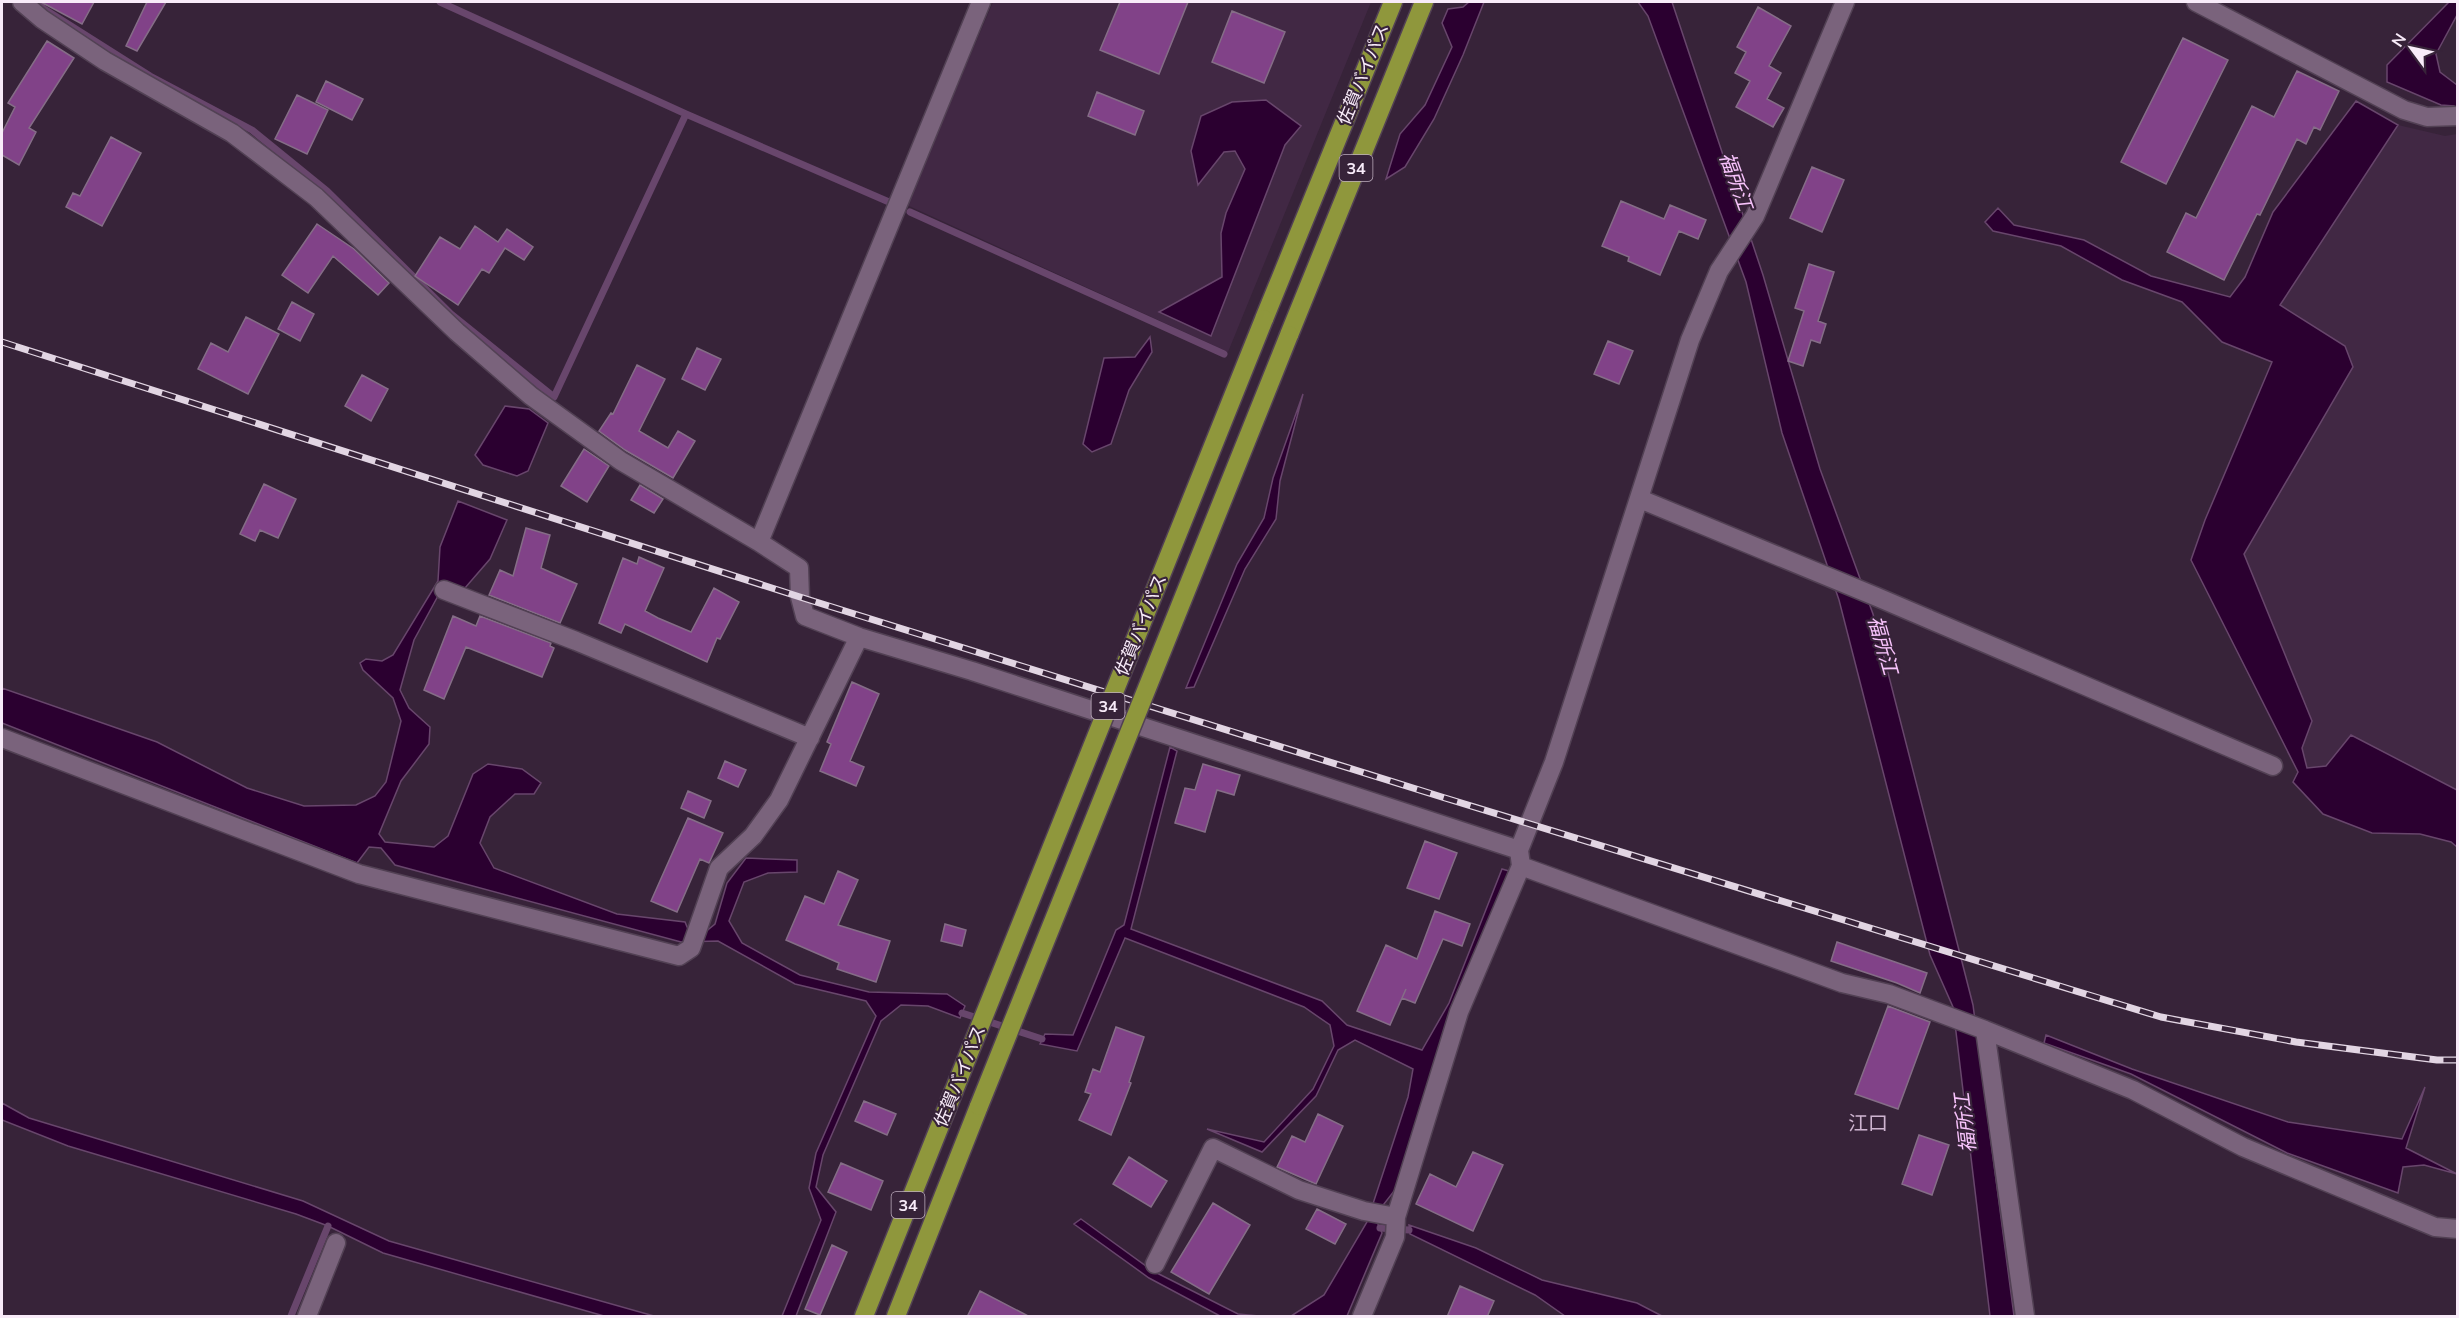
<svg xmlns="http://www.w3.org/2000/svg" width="2459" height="1318" viewBox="0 0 2459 1318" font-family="Mulish,'Noto Sans JP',sans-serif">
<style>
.built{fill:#412844}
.water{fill:#2b0030;stroke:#68466c;stroke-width:1.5}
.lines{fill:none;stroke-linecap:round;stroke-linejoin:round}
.stream{stroke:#68466c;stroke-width:7}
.building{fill:#814288;stroke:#856d87;stroke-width:1.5}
.minor-casing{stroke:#524154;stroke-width:21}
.trunk-casing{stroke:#524154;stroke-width:21}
.minor{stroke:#7a637c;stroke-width:18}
.trunk{stroke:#8f973c;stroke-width:18}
.rail-casing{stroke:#e2d5e3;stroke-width:7}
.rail{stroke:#372339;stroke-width:4.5;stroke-dasharray:14;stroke-linecap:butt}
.trunk-bridge-casing{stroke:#524154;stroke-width:21;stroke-linecap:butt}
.trunk-bridge{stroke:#8f973c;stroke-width:18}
.labels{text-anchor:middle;stroke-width:4.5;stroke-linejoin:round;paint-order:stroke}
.shield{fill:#372339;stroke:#beafbf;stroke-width:1.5}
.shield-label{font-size:16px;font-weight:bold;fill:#f8ebf9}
.street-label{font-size:18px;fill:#f8ebf9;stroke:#372339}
.water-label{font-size:20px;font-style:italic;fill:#f8c3fc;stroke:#372339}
.neighbourhood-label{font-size:20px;fill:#ceb4d0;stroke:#372339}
</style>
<rect width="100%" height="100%" fill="#372339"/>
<path class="built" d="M993,2H1371L1228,352L907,205Z
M2398,125L2445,136L2457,134V790L2351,736L2326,766L2307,768L2302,748L2311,721L2244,554L2353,367L2345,346L2280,305Z"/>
<path class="water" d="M1469,2H1484L1463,55L1434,119L1405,167L1386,179L1400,134L1425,105L1452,47L1442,23L1448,9L1463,7Z
M1638,2H1672L1763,275L1820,469L1873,614L1973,1005L2014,1316H1990L1953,1007L1930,955L1839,600L1782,433L1746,282L1648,16Z
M2449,2H2457V15L2436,54L2440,72L2457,85V109L2454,106L2441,105L2387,82V65Z
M1266,100L1301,126L1285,145L1211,336L1159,312L1222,277L1221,233L1226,213L1245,169L1235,151L1224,152L1198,185L1191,151L1201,116L1232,102Z
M2356,101L2398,125L2280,305L2345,346L2353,367L2244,554L2312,721L2302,748L2307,768L2326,766L2351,735L2457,790V847L2451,842L2420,834L2372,833L2323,814L2293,782L2298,772L2191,560L2205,520L2272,362L2222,342L2182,302L2122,280L2061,246L1993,231L1985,222L1998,208L2014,225L2084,240L2151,276L2230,297L2245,277L2273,212Z
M1150,337L1152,352L1129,390L1111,444L1092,452L1083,444L1104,358L1135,357Z
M1303,394L1280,481L1276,519L1245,569L1194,687L1186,688L1237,564L1264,518L1273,478Z
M505,406L529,409L548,423L528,471L517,476L483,465L475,455Z
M458,501L507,520L490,559L465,588L445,583L414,640L400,690L409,708L430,727L429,744L401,781L379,834L385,842L434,847L448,836L473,774L488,764L522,769L541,783L534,794H515L490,817L480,843L494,868L617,914L685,922L688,929L704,933L715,924L727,883L746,858L797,860V872L768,873L744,882L729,921L742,943L800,975L869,992L947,994L965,1006L960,1018L928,1006L901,1005L881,1021L823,1155L816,1187L836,1212L796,1316H782L821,1220L809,1188L816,1153L876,1016L866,1001L795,984L718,941L681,942L395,865L381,848L369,847L357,863L2,723V688L157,742L247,788L304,806L356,805L375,796L386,782L401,721L393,698L363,670L360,663L366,659L382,661L393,655L438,581L440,547Z
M1170,747L1177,751L1131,929L1322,1001L1347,1025L1422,1050L1449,1003L1502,869L1509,871L1452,1013L1398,1186L1380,1209L1377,1222L1382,1233L1347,1316H1291L1324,1295L1367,1222L1408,1097L1413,1069L1355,1040L1338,1050L1316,1096L1262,1152L1207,1129L1264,1142L1313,1089L1334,1046L1330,1025L1304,1007L1125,938L1077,1051L1040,1044L1045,1034L1073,1035L1116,930L1124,925Z
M2046,1035L2132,1069L2288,1122L2402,1139L2425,1087L2406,1148L2457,1174L2424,1165L2403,1167L2398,1193L2287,1153L2131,1074L2044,1043Z
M2,1103L29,1118L303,1201L389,1241L654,1316H604L383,1253L328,1226L296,1214L68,1146L2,1120Z
M1081,1219L1153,1271L1238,1314L1259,1316H1220L1149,1278L1074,1224Z
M1409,1225L1476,1248L1542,1280L1637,1303L1662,1316H1565L1535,1295L1410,1234Z"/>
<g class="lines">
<path class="stream" d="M43,2L41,7L150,76L252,130L327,191L451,314L554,397L686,114
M440,2L686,114L889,202
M910,212L1224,354
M962,1013L1042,1039
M1380,1228L1409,1230
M291,1316L328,1226"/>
</g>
<path class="building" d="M41,2H94L82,24Z
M147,2H166L137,51L126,46Z
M1120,2H1188L1159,74L1100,50Z
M1758,7L1791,26L1769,66L1781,73L1767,99L1784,108L1773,127L1736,107L1750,81L1735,73L1746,52L1737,47Z
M1232,11L1285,32L1264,83L1212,62Z
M2183,38L2228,60L2166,184L2121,162Z
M47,41L74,58L29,128L36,132L19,165L2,155V133L15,107L8,103Z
M2297,71L2339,91L2320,130L2314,127L2306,144L2297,139L2260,215L2257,214L2224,280L2167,252L2186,213L2196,218L2252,106L2274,117Z
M326,81L363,99L352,120L316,102Z
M1097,92L1144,111L1135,135L1088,116Z
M297,95L328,110L307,154L275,139Z
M111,137L141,153L102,226L66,207L73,193L80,196Z
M1812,167L1844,180L1822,232L1790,218Z
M1621,201L1664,219L1670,205L1706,220L1698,239L1679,231L1660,275L1628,261L1629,257L1602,246Z
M317,224L354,249L389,283L378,295L333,256L308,293L282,275Z
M475,226L498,242L507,229L533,247L524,260L505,248L489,273L482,269L458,305L415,276L440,237L460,249Z
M1809,264L1834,272L1818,321L1826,324L1820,343L1811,340L1803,366L1788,361L1804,311L1795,308Z
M292,302L314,314L300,341L278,329Z
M246,317L279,334L248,394L198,369L211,343L228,352Z
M1608,341L1633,351L1619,384L1594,374Z
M697,348L721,359L705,390L682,379Z
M637,365L665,379L639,431L668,448L678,431L695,441L673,478L625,450L599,431L611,413L613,414Z
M362,375L388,389L371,421L345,406Z
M584,449L609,466L587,502L561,486Z
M264,484L296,499L278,538L260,530L255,541L240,534Z
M640,485L663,499L654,513L631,500Z
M526,528L550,535L541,568L577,584L560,623L489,595L500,570L513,576Z
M639,557L664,568L645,611L658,618L691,632L714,588L739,602L720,639L717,638L707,662L625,624L621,633L599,623L623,558L637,564Z
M453,616L476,626L480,616L551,643L550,646L554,648L542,677L466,647L444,699L424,690Z
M852,682L879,694L850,761L864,767L856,786L820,771L831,744L827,742Z
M725,761L746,770L738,787L718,778Z
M1203,764L1240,775L1234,795L1217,790L1205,832L1175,823L1185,788L1195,790Z
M688,791L711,801L704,818L681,808Z
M688,818L723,833L709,863L700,859L677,912L651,901Z
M1425,841L1457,853L1439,899L1407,888Z
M838,871L858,880L838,925L890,941L876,982L837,969L839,963L786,940L805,896L824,904Z
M1435,911L1470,924L1462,946L1443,939L1415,1003L1402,998L1406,989L1390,1025L1357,1011L1386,945L1417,959Z
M945,924L966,930L962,946L941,941Z
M1837,942L1927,973L1920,993L1897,983L1831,961Z
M1888,1006L1930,1022L1898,1109L1855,1094Z
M1116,1027L1144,1037L1129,1082L1131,1083L1111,1135L1079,1120L1091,1094L1085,1092L1093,1069L1100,1072Z
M864,1101L896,1114L887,1135L855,1121Z
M1318,1114L1343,1126L1316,1184L1277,1167L1292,1136L1305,1142Z
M1919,1135L1949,1145L1932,1195L1902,1184Z
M1473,1152L1503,1165L1473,1231L1416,1204L1430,1174L1456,1187Z
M1129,1157L1167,1181L1151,1207L1113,1184Z
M841,1163L883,1181L871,1210L828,1192Z
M1213,1203L1250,1225L1209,1294L1171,1272Z
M1317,1209L1346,1224L1335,1244L1306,1229Z
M832,1245L847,1252L820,1315L805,1309Z
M1460,1286L1494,1301L1487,1317H1447Z
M980,1291L1030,1317H967Z"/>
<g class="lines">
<defs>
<path id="minor" d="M22,2L42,19L105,61L232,133L316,197L457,332L531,396L621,461L759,542L799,568L800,597L805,616L859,637L972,671L1519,850
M2196,2L2404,110L2427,117L2458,116
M1640,499L1877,597L2273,766
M759,542L981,2
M444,590L576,641L810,738
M2,738L359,874L679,956L691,948L719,868L753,836L779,800L859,637
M1521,866L1842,983L1889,994L1985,1030L2133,1090L2243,1147L2435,1227L2458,1229
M1985,1030L2025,1316
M1155,1264L1213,1148L1299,1190L1364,1211L1396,1217
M307,1316L336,1243
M1362,1316L1395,1237L1396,1217L1459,1012L1521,866L1519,850L1554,762L1690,340L1719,271L1755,216L1845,2"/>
<path id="trunk" d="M1264,319L1393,2
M1289,335L1424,2
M864,1316L953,1093
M896,1316L979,1106"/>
</defs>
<use href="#minor" class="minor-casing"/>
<use href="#trunk" class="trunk-casing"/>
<use href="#minor" class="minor"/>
<use href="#trunk" class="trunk"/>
<defs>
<path id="rail" d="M2,342L800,597L1445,798L2161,1017L2296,1042L2437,1060H2458"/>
</defs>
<use href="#rail" class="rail-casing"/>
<use href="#rail" class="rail"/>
<defs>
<path id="trunk-bridge" d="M953,1093L1264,319
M979,1106L1289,335"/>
</defs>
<use href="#trunk-bridge" class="trunk-bridge-casing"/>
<use href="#trunk-bridge" class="trunk-bridge"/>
</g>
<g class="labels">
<g class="shield">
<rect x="1339.5" y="155" width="33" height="26" rx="4.5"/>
<rect x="1091.5" y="693" width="33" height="26" rx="4.5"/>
<rect x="891.5" y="1192" width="33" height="26" rx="4.5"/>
</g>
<g class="shield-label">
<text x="1356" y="174">34</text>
<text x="1108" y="712">34</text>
<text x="908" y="1211">34</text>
</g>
<g class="street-label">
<text transform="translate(1363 74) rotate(-68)" y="6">佐賀バイパス</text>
<text transform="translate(1141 625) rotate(-68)" y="6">佐賀バイパス</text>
<text transform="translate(960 1076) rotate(-68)" y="6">佐賀バイパス</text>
</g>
<g class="water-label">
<text transform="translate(1736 181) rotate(70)" y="7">福所江</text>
<text transform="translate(1883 645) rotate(74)" y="7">福所江</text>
<text transform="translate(1965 1123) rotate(-97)" y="7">福所江</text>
</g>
<g class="neighbourhood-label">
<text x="1868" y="1130">江口</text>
</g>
</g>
<rect width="2459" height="1318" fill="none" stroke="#f8ebf9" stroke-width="6"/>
<g transform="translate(2411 48) rotate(303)" stroke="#372339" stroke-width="4.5" paint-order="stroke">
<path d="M0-4.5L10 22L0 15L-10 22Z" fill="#f8ebf9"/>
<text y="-9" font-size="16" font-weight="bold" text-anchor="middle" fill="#f8ebf9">N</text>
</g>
</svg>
